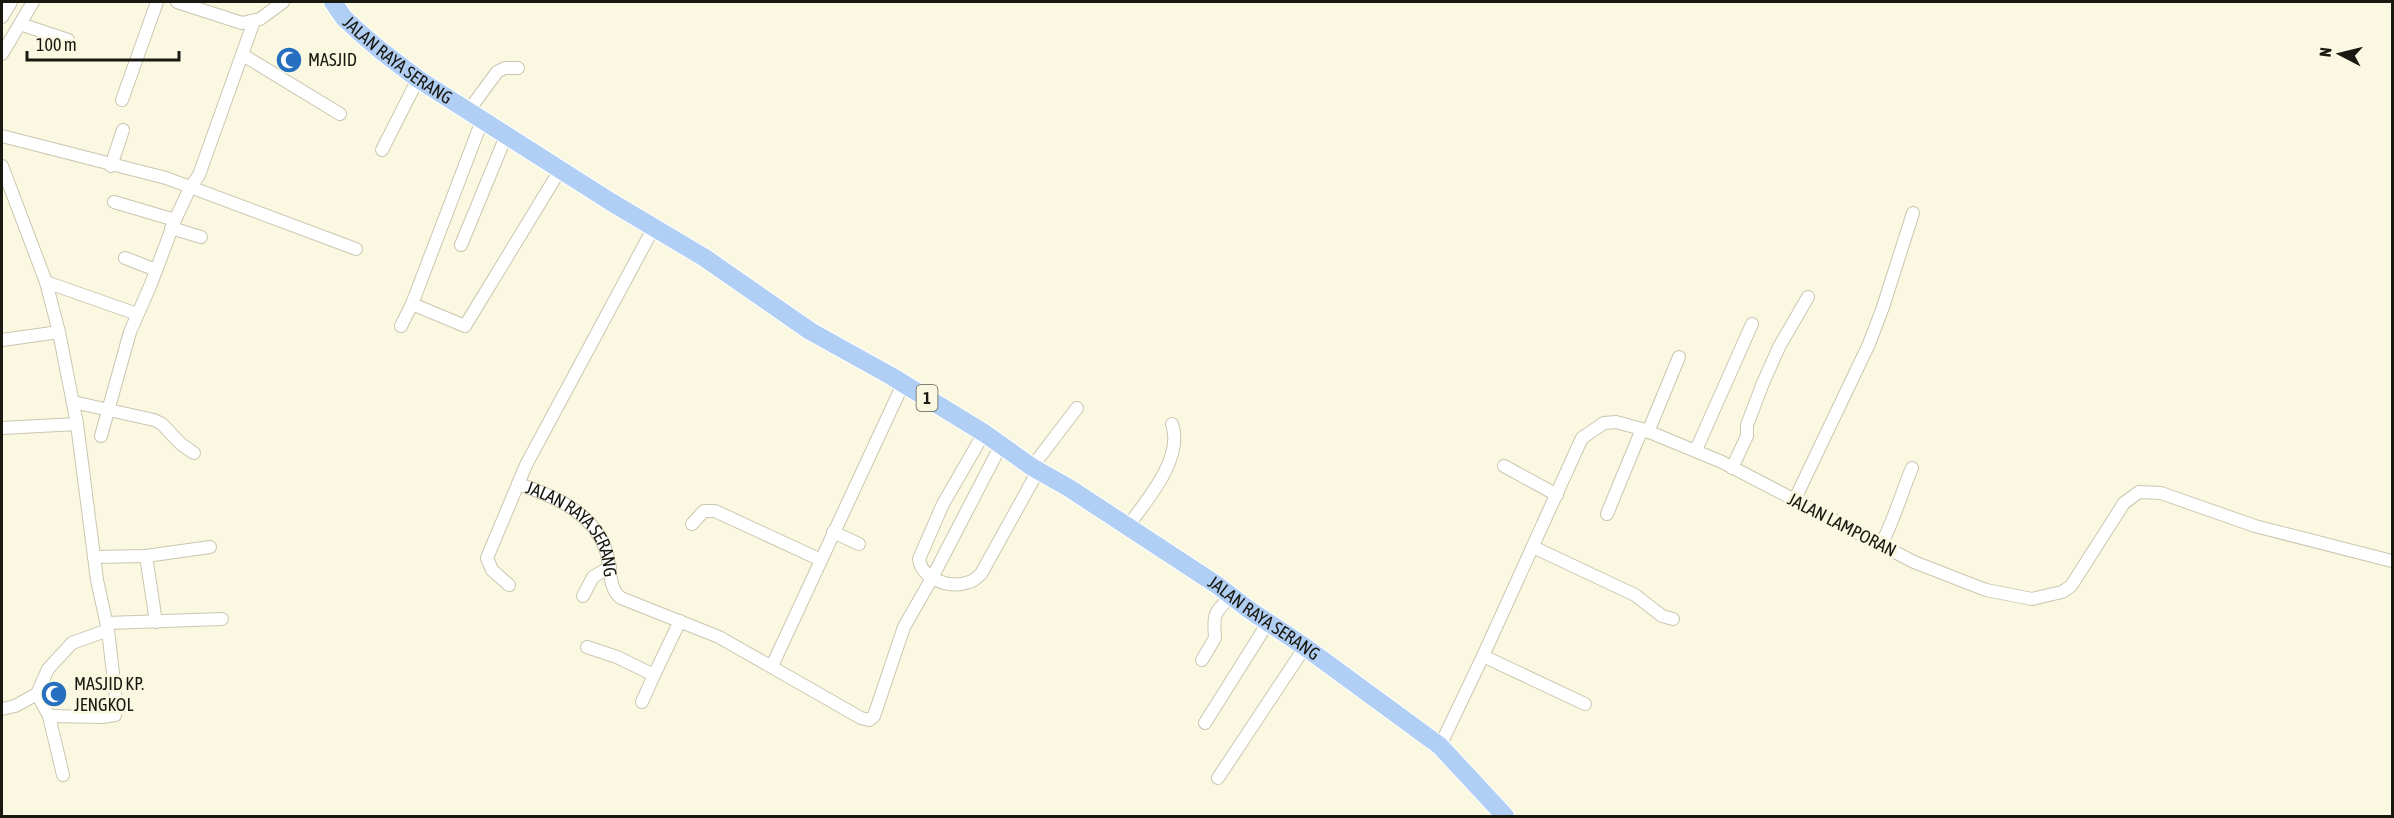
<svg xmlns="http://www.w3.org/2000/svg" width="2394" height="818" viewBox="0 0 2394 818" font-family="'Asap Condensed',sans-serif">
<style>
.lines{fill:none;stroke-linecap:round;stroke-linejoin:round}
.minor-casing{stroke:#cac6b0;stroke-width:14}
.highway-casing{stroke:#fff;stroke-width:20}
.minor{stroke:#fff;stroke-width:12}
.highway{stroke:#b1cff5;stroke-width:18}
.labels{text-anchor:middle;stroke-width:6;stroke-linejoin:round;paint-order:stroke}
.shield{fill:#fbf8e1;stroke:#5e5c4f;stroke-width:1.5}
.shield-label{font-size:16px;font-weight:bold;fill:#1a1911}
.street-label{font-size:18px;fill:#1a1911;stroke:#fbf8e1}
.poi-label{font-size:18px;fill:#1a1911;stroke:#fbf8e1;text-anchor:start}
</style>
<rect width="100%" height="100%" fill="#fbf8e1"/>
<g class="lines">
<defs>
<g id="minor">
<path d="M177,2L242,23L260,19L283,2"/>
<path d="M2,17L11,2"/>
<path d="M20,24L68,40"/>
<path d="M2,54L33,2"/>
<path d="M243,55L340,114"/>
<path d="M122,100L157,2"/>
<path d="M469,110L497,72L505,68H518"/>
<path d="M2,136L166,178L356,249"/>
<path d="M382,150L418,79"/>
<path d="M2,166L46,282L59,332L77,424L97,580L108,630L72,643L48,669L37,694L15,706L2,709"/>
<path d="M111,166L123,130"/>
<path d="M114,202L175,220"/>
<path id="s1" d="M654,227L526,465L518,484C555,496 596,514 607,554C610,567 609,590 621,598L719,637L861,718L869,720L874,716L904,627L932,578L1001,445"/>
<path d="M171,228L201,237"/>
<path d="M461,245L506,136"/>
<path d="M125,258L156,270"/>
<path d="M46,282L137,314"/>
<path d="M412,304L465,326L560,170"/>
<path d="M401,326L412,304L483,118"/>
<path d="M2,340L59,332"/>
<path d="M73,402L154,420L162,424L181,444L194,453"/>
<path d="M2,428L77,424"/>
<path d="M1648,432L1679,357"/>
<path d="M984,433L943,504L919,559C922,580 951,589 969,582C974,581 977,577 981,574L1038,471"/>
<path d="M101,436L130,332L151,284L175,220L190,188L199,175L254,21"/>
<path d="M1696,450L1752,324"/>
<path d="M1504,466L1557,495"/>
<path d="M1032,467L1077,408"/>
<path d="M1732,468L1747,436V425L1763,383L1779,347L1808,297"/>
<path d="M1794,501L1869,344L1883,307L1913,213"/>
<path d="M1607,514L1642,429"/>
<path d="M692,524L704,511H715L821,560"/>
<path d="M1128,526C1147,500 1184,458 1172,424"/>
<path d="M833,532L859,544"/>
<path d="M1881,544C1893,524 1902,491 1912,468"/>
<path d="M1533,547L1635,595L1662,616L1673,619"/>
<path d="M146,556L156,622"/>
<path d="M94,557L146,556L210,547"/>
<path d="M509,585L492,570L487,558L518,484"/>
<path d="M583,596L593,577L610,567"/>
<path d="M107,623L222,619"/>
<path d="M587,647L617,657L654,675L680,621"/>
<path d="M1483,656L1585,704"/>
<path d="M1202,660L1215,638C1213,613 1214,614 1231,596"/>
<path d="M772,666L903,384"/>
<path d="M37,694L49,716L63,775"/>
<path d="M642,702L654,675"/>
<path d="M49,716L103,717L115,715L116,699L108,630"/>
<path d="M1205,723L1269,621"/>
<path d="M1440,746L1483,656L1576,451L1582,438L1604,423L1616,422L1642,429L1722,462L1914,562L1986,590L2032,599L2062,592L2071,586L2124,503L2139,492L2161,493L2255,526L2392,561"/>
<path d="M1218,778L1305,647"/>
</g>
<g id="highway">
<path id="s2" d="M333,2L344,18L358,31L380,50L418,79L611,202L705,258L810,331L891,376L984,433L1032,467L1069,488L1217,585L1248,609L1305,647L1440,746L1505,816"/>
</g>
</defs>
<use href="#minor" class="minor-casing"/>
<use href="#highway" class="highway-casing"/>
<use href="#minor" class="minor"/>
<use href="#highway" class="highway"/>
</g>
<defs>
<symbol id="mosque-disc" viewBox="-11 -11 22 22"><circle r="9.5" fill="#2770c0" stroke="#fbf8e1"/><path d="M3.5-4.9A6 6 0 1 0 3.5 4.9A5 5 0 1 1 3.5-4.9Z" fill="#fff"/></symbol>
</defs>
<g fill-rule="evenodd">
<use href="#mosque-disc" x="274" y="45" width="30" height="30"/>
<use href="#mosque-disc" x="39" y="679" width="30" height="30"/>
</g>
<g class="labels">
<rect class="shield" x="916.5" y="385" width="21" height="26" rx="4.5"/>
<g class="shield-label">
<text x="927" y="404">1</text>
</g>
<g class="street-label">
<text dy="6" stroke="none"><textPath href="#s2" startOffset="88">JALAN RAYA SERANG</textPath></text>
<text transform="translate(1842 525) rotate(27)" y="6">JALAN LAMPORAN</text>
<text dy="6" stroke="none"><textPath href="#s1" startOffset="366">JALAN RAYA SERANG</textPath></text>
<text dy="6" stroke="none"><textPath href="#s2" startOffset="1119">JALAN RAYA SERANG</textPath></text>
</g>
<g class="poi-label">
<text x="308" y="66">MASJID</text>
<text x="74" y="690">MASJID KP.<tspan x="74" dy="21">JENGKOL</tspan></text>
</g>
</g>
<rect width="2394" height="818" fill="none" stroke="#1a1911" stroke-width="6"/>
<g transform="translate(2340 54) rotate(277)" stroke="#fbf8e1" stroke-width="4.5" paint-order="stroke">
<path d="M0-4.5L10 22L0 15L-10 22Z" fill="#1a1911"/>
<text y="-9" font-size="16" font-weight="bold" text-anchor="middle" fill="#1a1911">N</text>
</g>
<path d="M27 51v9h152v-9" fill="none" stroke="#1a1911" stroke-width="3"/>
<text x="36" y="51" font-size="18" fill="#1a1911" stroke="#fbf8e1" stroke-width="4.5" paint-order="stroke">100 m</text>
</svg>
